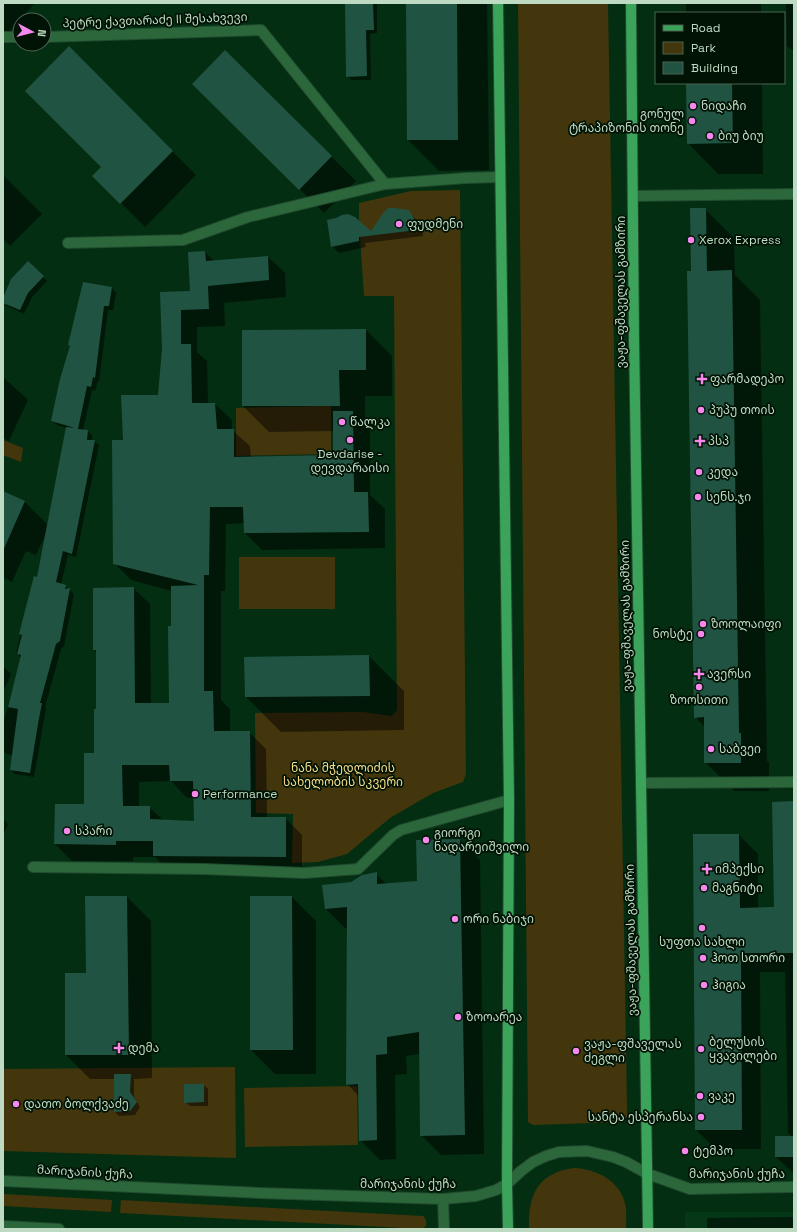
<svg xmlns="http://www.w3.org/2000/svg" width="797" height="1232" viewBox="0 0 797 1232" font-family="'Space Grotesk','Noto Sans Georgian',sans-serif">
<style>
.built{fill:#043817}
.green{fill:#44360c}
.shadow{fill:#0007;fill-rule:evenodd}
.building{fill:#215343;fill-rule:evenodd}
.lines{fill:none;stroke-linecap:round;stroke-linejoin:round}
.minor-casing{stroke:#214a2e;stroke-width:12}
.tertiary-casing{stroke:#214a2e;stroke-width:12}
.primary-casing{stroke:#214a2e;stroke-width:12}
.minor{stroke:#2b673b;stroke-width:10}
.tertiary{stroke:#2b673b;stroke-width:10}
.primary{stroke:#3ca35b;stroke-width:10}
.poi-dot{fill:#f688ed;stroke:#011305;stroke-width:1.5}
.labels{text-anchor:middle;stroke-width:3.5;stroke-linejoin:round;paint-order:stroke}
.street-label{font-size:12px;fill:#bfdac3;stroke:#011305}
.poi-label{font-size:12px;fill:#bfdac3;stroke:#011305;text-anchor:start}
.park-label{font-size:12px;fill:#fbdd8a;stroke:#011305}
</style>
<rect width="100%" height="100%" fill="#032e12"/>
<path class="built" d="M685,1212H794V1229H685Z"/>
<path class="green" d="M518,3H608L627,1106V1117L623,1122L533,1125L528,1122Z
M460,190L466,774L463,782L433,793L390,818L347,854L318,862L292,863L293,814L256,813L255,713L363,712L392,716L397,710L394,296H364L359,220V203L411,191Z
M331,406V454L236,456V408Z
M3,440L23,448L21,462L3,455Z
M239,557H335V609H239Z
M235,1067L236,1158L3,1151V1069Z
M357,1086L358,1145L245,1147L244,1088Z
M574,1168C596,1169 619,1180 625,1203C627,1212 626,1221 626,1229H529C528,1196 537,1173 574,1168Z
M3,1194L112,1200L111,1212L3,1206Z
M121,1200L423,1216C426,1219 427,1221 426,1226L422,1229L120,1213Z"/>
<path class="shadow" d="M3,3H35L5,36L3,34Z
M346,3H377V33L370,34L371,80H351L347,76Z
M407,3H487L489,170L439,171L408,140Z
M686,3H761V13H686Z
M786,3H794V50H792L787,46Z
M69,48L196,175L145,227L121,203L102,167Z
M225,52L356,181L324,213L193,84Z
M687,83H762L763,174H718L688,143Z
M3,175L42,214L10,246L3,239Z
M793,203H794V241Z
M705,209L734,238L735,275L760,300L767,761L769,762V791H734L705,762V727L695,717L692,272Z
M408,211L415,218L422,227L423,236L365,243L366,247L339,253L332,246L328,221L372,233Z
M205,252L214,261L268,257L285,273L286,297L224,303L225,326L197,327V352L207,361L208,404H215L232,420V430L250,446L251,458L334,456V431L269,432L243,406V331L366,330L392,356V396H365V424L370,429V495L385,509V548L262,550L245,533V523L226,524L225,591H221V700L230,709V732H249L266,749L267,818H285L302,835V873H170L155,857H133V861H72L55,844L85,805L95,754L97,710V653L94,650V589L133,588L150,604L151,704H170L172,591L131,580L114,563L124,441L159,396L163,349L161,293L191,292ZM171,781L187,798H195V822L163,820L149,807H139V782Z
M28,262L47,281L32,297L24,314L7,306L3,302V300Z
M793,266H794V348Z
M83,283L112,288L116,293L113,310H108L99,382L98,381L95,391L92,390L83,430L88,431L92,435V441H94L99,445L76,557L68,555L61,584L65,586L74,594L64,646L61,649L45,707L46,708L34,777L15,774L11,770L13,756L3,752V724L21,658L16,653L35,577L37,578L46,534L36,555L26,551L12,582L3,577V492L25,502L48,525L67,428L57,425L52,420L71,346Z
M3,377L28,400L9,441L3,438Z
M369,656L404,691V730L281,732L246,697L245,658Z
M3,666L11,674L3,692Z
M794,802V1174L776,1157L792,1137L788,1133L785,972H760L761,1149H716L696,1130L739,835L758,854V908H775Z
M3,819L8,824L3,836Z
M460,840L480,860L484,1154L441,1155L421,1135L420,1054L406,1056L407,1074L395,1075L396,1159L380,1160L360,1140L359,1096L347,1084V928L346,929L326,909L351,883L376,874L387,884L418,882Z
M127,897L151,921L152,1078L134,1079V1097L140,1107L135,1115L119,1116L115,1112V1079H90L66,1055L87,974Z
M292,897L316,921V1074H275L251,1050Z
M204,1085L208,1089V1106H190L185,1102Z
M794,1217V1229H707V1218Z"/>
<path class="building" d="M345,3H373L374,30H366L367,76L346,77Z
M406,3H457L458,140H407Z
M69,46L173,151L120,204L92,176L101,167L25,91Z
M225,50L332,156L299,190L192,84Z
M686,83H732L733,143L687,144Z
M388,208H394L409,210L415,220L417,230L359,237V241L331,247L327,220L336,218L342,215L348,214L355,217L371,231L384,212Z
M690,208H706L707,271L732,270L739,733H741V763H704V717L694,718L687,271H691Z
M205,251L206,261L268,256L269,280L208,286L209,309L181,310V344H191L192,403H215L217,429H234V457L333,455V411H353L354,492H368L369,532L244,533L243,507H210L209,575H204V691H213L214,731H250L251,817H286V857L153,856V841H116V845L54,844L55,804H84V753H94V709H96V650H93V588L134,587L135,703H169L168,626H171V586L198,585L113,564L112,440H123L121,395H158L162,349L160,292L190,291L188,252ZM122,765H169L170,781H193L194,821L150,819V806H123Z
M28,261L44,276L28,293L20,310L3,303V298L11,279Z
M83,282L112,287L109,306H104L95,378L93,377L91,387L87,386L78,429L88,430L87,440H95L72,554L63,551L56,582L66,585L65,589L70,588L60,641L56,644L40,703H42L38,724L30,773L10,770L18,709L8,707L21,655L17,654L22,635L19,634L34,576L37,577L66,427L75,428L51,421L60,379L70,346L68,345Z
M366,329V370H339L340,406H242V330Z
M3,491L25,501L3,551Z
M369,655L370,696L245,697L244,657Z
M794,801V953H741L742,1130H695L693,834H739L740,908L774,907L772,802Z
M460,839L465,1135L420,1136L419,1032L387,1037V1054L376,1055L377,1140L359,1141L358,1084L346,1085L347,907L325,909L322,885L351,882L362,875L377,872V884L417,881L416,840Z
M85,896H127L129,1055H65V973H86Z
M250,896H292L293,1050H250Z
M114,1074H131L130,1092L137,1102L130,1111L114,1112Z
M184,1084H204V1102L184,1103Z
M775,1136H794V1157H775Z"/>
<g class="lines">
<defs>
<path id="minor" d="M3,37H20
M44,37L261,30L385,184
M633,196L794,194
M68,243L183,240L248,217L385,184L466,178L500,177
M641,783L794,782
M33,867L203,869L304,873L358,869L393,835L401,830L509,800"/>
<path id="tertiary" d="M3,1181L259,1193L443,1199L476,1196L496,1190L507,1184L521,1171L533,1162L546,1156L559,1152L587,1151L613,1157L626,1162L648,1174L690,1189L794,1187
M443,1199L444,1229
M3,1226L59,1229"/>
<path id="primary" d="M498,3L509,800L507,1184L508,1229
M631,3L634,338L648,1229"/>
</defs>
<use href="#minor" class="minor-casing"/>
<use href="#tertiary" class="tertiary-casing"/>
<use href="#primary" class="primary-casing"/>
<use href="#minor" class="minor"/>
<use href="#tertiary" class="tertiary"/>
<use href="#primary" class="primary"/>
</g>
<g class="poi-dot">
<circle cx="693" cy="106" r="4"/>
<circle cx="692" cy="121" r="4"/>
<circle cx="710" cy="136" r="4"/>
<circle cx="399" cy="224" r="4"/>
<circle cx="691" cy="240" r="4"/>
<path d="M700 373h4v4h4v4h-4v4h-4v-4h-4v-4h4z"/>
<circle cx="701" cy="410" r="4"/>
<circle cx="342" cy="422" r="4"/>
<circle cx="350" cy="440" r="4"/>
<path d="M698 435h4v4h4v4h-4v4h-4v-4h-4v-4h4z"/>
<circle cx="699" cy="472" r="4"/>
<circle cx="698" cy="497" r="4"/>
<circle cx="703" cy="624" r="4"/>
<circle cx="701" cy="634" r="4"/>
<path d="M697 668h4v4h4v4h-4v4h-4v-4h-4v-4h4z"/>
<circle cx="699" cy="687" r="4"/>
<circle cx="711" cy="749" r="4"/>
<circle cx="195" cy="794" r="4"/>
<circle cx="67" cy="831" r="4"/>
<circle cx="426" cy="840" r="4"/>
<path d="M705 863h4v4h4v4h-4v4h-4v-4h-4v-4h4z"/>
<circle cx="704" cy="888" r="4"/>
<circle cx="455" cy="919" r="4"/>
<circle cx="702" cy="928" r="4"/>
<circle cx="703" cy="958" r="4"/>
<circle cx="704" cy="985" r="4"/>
<circle cx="458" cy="1017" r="4"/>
<path d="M117 1042h4v4h4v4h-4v4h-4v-4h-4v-4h4z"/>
<circle cx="701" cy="1049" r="4"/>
<circle cx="576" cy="1051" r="4"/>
<circle cx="700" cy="1096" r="4"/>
<circle cx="16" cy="1104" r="4"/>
<circle cx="701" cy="1117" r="4"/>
<circle cx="685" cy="1151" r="4"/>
</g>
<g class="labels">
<g class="street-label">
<text transform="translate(155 20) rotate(-2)" y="4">პეტრე ქავთარაძე II შესახვევი</text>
<text transform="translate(621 292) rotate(-90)" y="4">ვაჟა-ფშაველას გამზირი</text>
<text transform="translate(626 616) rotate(-91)" y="4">ვაჟა-ფშაველას გამზირი</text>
<text transform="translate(631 940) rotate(-91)" y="4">ვაჟა-ფშაველას გამზირი</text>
<text transform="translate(85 1172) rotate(3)" y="4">მარიჯანის ქუჩა</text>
<text x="737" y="1178">მარიჯანის ქუჩა</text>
<text x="408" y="1188">მარიჯანის ქუჩა</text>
</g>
<g class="poi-label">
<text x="701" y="110">ნიდაჩი</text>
<text x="684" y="118" text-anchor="end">გონულ<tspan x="684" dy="14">ტრაპიზონის თონე</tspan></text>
<text x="718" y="140">ბიუ ბიუ</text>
<text x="407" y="228">ფუდმენი</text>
<text x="699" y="244">Xerox Express</text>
<text x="710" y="383">ფარმადეპო</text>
<text x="709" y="414">პუპუ თოის</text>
<text x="350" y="426">წალკა</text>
<text x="708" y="445">პსპ</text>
<text x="350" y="458" text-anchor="middle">Devdarise -<tspan x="350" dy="14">დევდარაისი</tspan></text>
<text x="707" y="476">კედა</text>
<text x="706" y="501">სენს.ჯი</text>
<text x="711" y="628">ზოოლაიფი</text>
<text x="693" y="638" text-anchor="end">ნოსტე</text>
<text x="707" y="678">ავერსი</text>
<text x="699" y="704" text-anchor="middle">ზოოსითი</text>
<text x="719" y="753">საბვეი</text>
<text x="203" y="798">Performance</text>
<text x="75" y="835">სპარი</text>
<text x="434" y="837">გიორგი<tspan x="434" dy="14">ნადარეიშვილი</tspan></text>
<text x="715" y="873">იმპექსი</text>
<text x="712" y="892">მაგნიტი</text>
<text x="463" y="923">ორი ნაბიჯი</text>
<text x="702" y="946" text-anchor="middle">სუფთა სახლი</text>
<text x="711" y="962">ჰოთ სთორი</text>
<text x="712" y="989">ჰიგია</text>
<text x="466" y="1021">ზოოარეა</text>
<text x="709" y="1046">ბელუსის<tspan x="709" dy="14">ყვავილები</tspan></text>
<text x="584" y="1048">ვაჟა-ფშაველას<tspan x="584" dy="14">ძეგლი</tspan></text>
<text x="128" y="1052">დემა</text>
<text x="708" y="1100">ვაკე</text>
<text x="24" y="1108">დათო ბოლქვაძე</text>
<text x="693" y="1121" text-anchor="end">სანტა ესპერანსა</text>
<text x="693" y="1155">ტემპო</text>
</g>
<g class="park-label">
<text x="343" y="772">ნანა მჭედლიძის<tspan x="343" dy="14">სახელობის სკვერი</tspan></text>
</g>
</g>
<rect width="797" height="1232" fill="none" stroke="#bfdac3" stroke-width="8"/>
<rect x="655" y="12" width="130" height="72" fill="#011305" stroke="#4d6351"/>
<rect x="663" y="25" width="20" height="6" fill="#3ca35b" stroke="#4d6351"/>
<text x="691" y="32" font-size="12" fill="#bfdac3">Road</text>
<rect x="663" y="42" width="20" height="12" fill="#44360c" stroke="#4d6351"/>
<text x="691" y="52" font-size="12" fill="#bfdac3">Park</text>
<rect x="663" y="62" width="20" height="12" fill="#215343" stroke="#4d6351"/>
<text x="691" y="72" font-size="12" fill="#bfdac3">Building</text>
<g transform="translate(32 32) rotate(97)"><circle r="19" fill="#011305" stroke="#4d6351"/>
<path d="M0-3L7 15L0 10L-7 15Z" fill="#f688ed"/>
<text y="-6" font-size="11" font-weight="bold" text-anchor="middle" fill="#bfdac3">N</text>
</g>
</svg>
